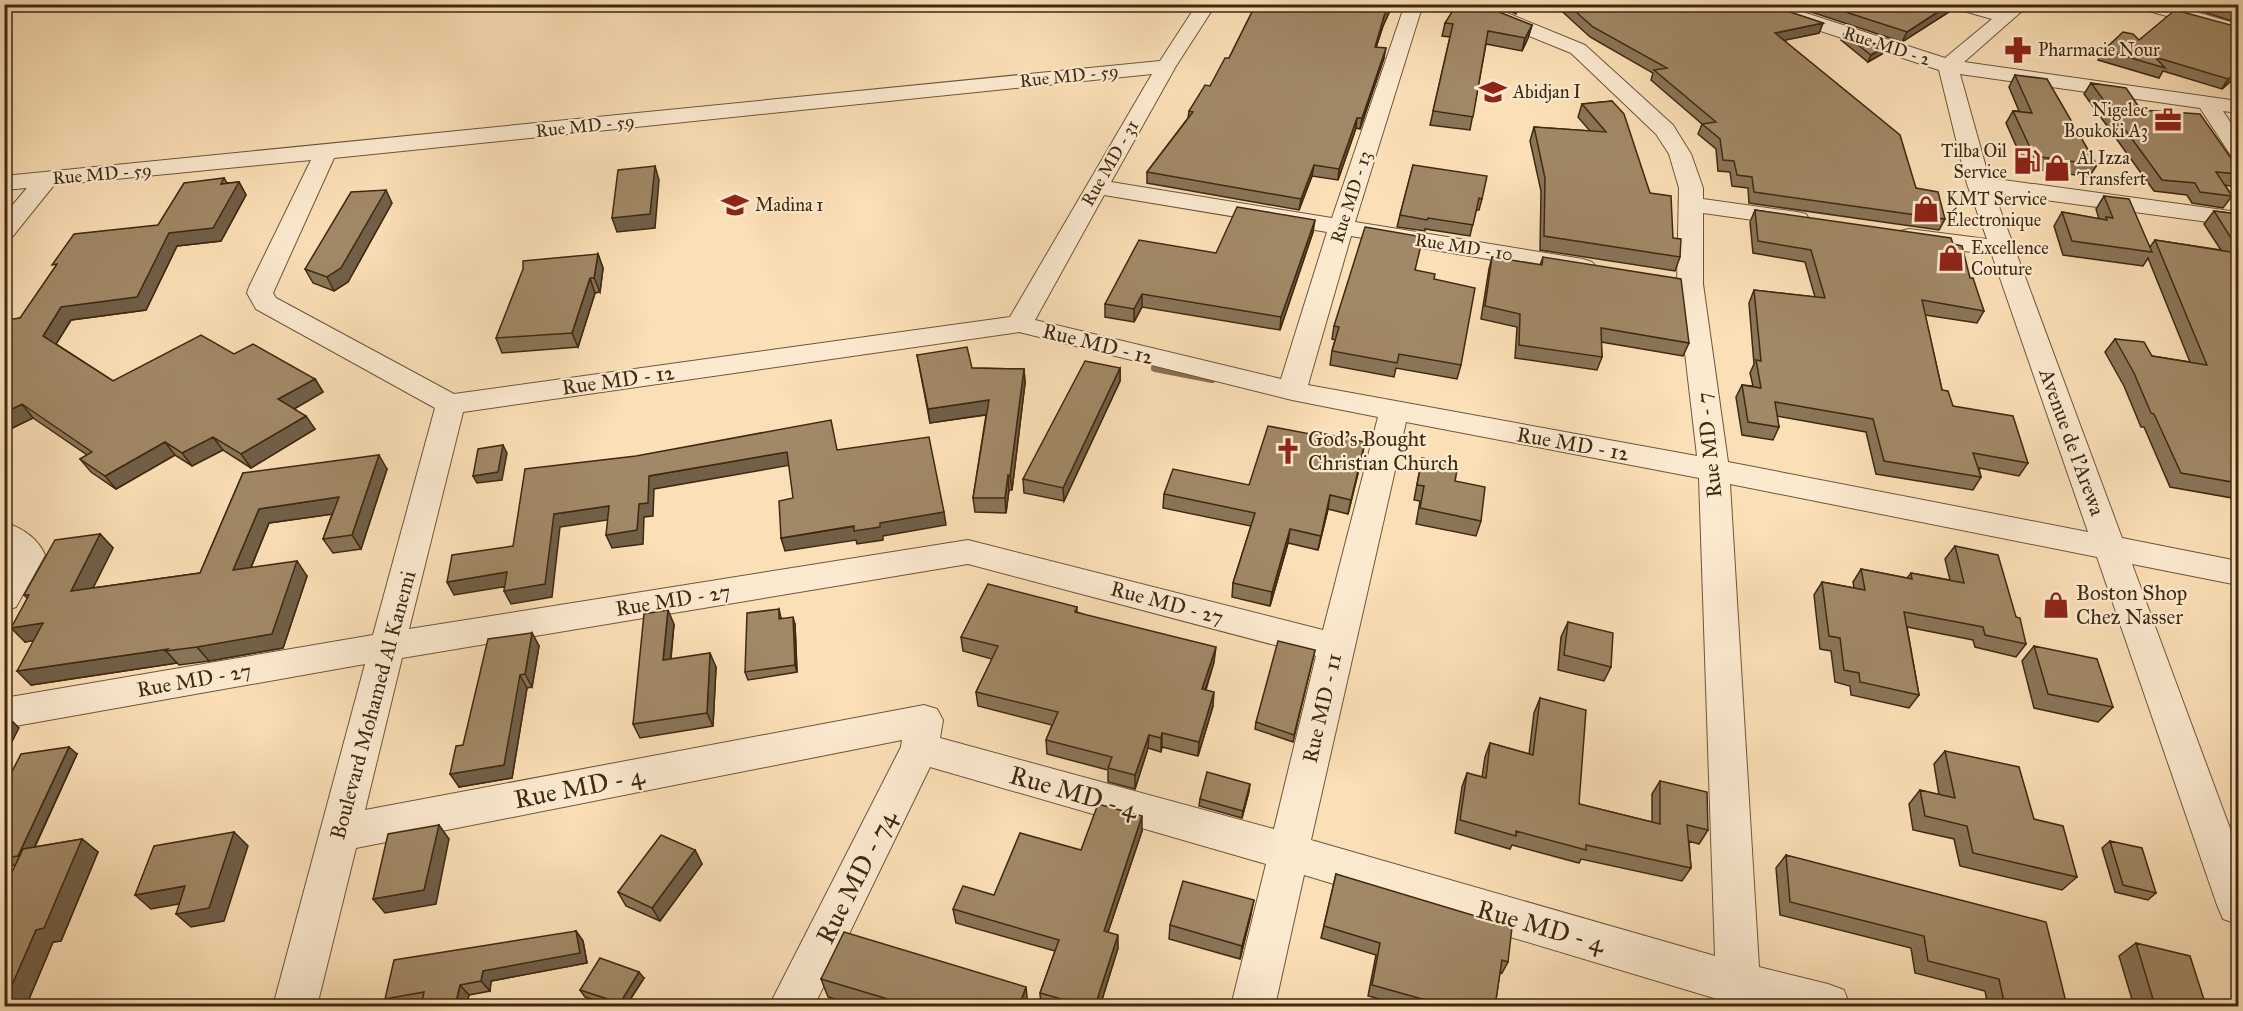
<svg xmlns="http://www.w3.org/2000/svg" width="2243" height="1011" viewBox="0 0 2243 1011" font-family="'IM FELL Great Primer',serif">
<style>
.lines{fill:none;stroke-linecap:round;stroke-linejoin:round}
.stream{stroke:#897152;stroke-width:8}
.minor-casing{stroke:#6e563a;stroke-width:2}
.minor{fill:#fcead0;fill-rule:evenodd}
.wall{fill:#8a7558;stroke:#3f2910;stroke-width:1.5}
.shaded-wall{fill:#715f47;stroke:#3f2910;stroke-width:1.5}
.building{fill:#a18866;stroke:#3f2910;stroke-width:1.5}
.labels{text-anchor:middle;stroke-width:4.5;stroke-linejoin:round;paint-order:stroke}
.far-street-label{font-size:18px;fill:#3f2910;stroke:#fcead0}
.far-poi-label{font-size:18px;fill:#3f2910;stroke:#fcead0;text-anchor:start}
.street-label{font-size:21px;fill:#3f2910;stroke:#fcead0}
.poi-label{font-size:21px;fill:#3f2910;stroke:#fcead0;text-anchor:start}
.near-street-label{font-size:26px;fill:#3f2910;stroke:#fcead0}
</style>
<rect width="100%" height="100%" fill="#fbdfb6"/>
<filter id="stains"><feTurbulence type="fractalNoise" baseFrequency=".00333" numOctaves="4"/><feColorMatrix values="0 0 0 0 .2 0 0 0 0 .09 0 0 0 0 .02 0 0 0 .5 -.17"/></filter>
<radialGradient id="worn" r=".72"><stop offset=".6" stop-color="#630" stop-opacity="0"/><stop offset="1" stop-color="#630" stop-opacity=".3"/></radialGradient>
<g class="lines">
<path class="stream" d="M1155,368L1212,379"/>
<defs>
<path id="minor" d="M1197,4H1216L1176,66L1111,182L1332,218L1405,4H1423L1355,222L1583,259L1592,262L1596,267L1592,272L1583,275L1351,236L1308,385L1697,456L1677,284L1679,188L1669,154L1656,134L1571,53L1460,8L1458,4H1485L1585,45L1673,125L1691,154L1703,188V199L1797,212L1806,214L1809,219L1806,224L1797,226L1703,213V284L1728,462L2088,532L1992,255L1909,243L1900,241L1897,236L1900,231L1909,229L1987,239L1967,184L1939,70L1751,8L1749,4H1778L1945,58L1992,19L1953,8L1951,4H1982L2002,10L2009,4H2030L1964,62L2238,101V113L2223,111L2238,134V156L2230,154L2200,108L1960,74L1989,178L2238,212V226L1994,193L2122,538L2238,561V585L2132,564L2238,850V924L2223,919L2217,905L2097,557L1730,484L1759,967L1828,984L1844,990L1850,1006H1717V999L1304,875L1275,1006H1231L1266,864L930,767L814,1006H769L901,747L902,740L356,848L317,1006H273L365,664L4,728V698L373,635L435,408L256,309L247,293L249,287L311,160L54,185L13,236L4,238V215L27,188L4,190V176L1160,61ZM1152,74L1010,317L454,394L276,298L273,293L334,158ZM1104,195L1327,232L1281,379L1035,320ZM1019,332L1292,400L1378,417L1323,630L968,540L409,629L463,412ZM1406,422L1699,478L1715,956L1311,840ZM968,564L1316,656L1274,829L940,738L943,720L937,709L924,705L365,810L402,658Z
M2136,4H2168L2238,24V36L2138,8Z
M4,522C22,528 38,538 45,555L16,607L4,611V568L12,556L4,551Z"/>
</defs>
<use href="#minor" class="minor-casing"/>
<use href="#minor" class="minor"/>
</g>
<path class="wall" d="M1256,4H1393L1383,26L1376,47L1384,58L1360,129L1356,128L1338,180L1312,176L1299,210L1147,183V172L1188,118L1189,111L1210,86L1229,58Z
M1492,4H1518L1516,14Z
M1554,4H1766L1823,23L1819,33L1784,40L1916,188L1945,219L1939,230L1749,203L1748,188L1732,186L1730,172L1718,171L1716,149L1698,134L1702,124L1651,80L1653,73L1590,37Z
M1787,4H1955L1952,10L1902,42Z
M2186,4H2238V23L2185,6Z
M1445,23L1532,25L1528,38L1522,51L1486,44L1470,130L1430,125L1450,37L1442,36Z
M2238,27V84L2231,81L2222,89L2163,71L2159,78L2098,60L2104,50L2139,40Z
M1844,34L1885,47L1882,54L1868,62L1841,40Z
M2015,75L2097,165L2089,177L2026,168L2006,123L2013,111H2019L2009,87Z
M2091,83L2141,110L2238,168V182L2235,187L2225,185L2232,196L2223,208L2192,203L2187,195L2154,191L2084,94Z
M1612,101L1650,193L1673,238L1680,257L1675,271L1540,250L1541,191L1530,141L1534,127L1590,131L1578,117L1582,104Z
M1413,165L1482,199L1479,210H1476L1470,236L1425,229V231L1397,227L1400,215Z
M224,178L227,183L239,182L246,195L221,241L177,246L146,310L71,320L56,344L113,381L234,354L315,379L323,392L294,409L315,429L251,468L223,450L192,466L175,455L116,489L91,472L80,459L87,455L33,418L4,432V322L20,318L158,225Z
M2104,196L2150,247L2155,240L2221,250L2204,224L2214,211L2238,214V499L2170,487L2144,427H2141L2124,386L2105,352L2115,339L2152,356L2190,362L2148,258L2143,266L2063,255L2054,226L2062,212L2099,219L2096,209Z
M392,203L348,282L334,291L313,283L305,269Z
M1755,210L1953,244L1970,278L1984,311L1977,323L1925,315L1942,390L1953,406L2028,463L2019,476L1979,468L1981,477L1973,490L1876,474L1866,432L1777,416L1779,427L1773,440L1742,435L1736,397L1742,385L1753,386L1750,373L1754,364L1749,303L1754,290L1815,297L1805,262L1753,253L1750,222Z
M1313,232L1280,330L1142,307L1134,322L1105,317V304L1216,253Z
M598,254L603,268L600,292L595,293L578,347L502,353L496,338Z
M1492,257L1540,265L1543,257L1689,343L1683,356L1601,342L1602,357L1597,370L1515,358L1517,327L1481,319L1489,269Z
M1415,270L1434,279L1461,365L1457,379L1396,368L1394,377L1330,365L1332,351L1335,340L1332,339L1334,326Z
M917,355L972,368L1024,369L1025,383L1012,490H1009L1006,513L975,512L973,498L986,415L930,423Z
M1120,368V381L1064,501L1024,493L1023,479Z
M1362,457L1348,514L1328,509L1318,550L1288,543L1270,606L1232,597L1233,583L1251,526L1163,508L1164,494L1249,485Z
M1422,458L1455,481L1481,521L1476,536L1416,524L1420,501L1414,500Z
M387,469L361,549L333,553L323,539L332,514L269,523L251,568L307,576L283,648L209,661L179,665L177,663L31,685L34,640L25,642L27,598L24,595L100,534L113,548L93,588L200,573L243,473Z
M1955,546L2016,617L2026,644L2016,657L1975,647L1973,640L1907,627L1919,695L1909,708L1851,695L1850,686L1835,682L1831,651L1820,649L1814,595L1822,582L1854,588L1853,582L1861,569L1907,578L1911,573L1950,580L1945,559Z
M1077,607V612L1214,662L1206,690L1213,706L1198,756L1162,747L1161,752L1148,748L1135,789L1108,782V770L1047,754L1046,740L1052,725L978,706L976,692L992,659L963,651L961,637Z
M779,609L781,618L795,624L797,672L748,680L745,672Z
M1568,622L1611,667L1604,681L1558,670L1561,637Z
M674,624L671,659L716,667L713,726L640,738L633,724Z
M532,633L539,646L532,687L527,688L512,778L459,787L463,745Z
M2034,646L2113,707L2098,722L2034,708L2022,661Z
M1315,650L1293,742L1255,729L1256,722Z
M1540,698L1579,804L1652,822V794L1660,781L1708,830L1699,844L1689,841L1691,868L1682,881L1581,859L1579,863L1512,845L1510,849L1455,833L1462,787L1467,773L1482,777L1485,757L1490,743L1529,754L1534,713Z
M1945,751L2034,819L2077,877L2062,890L1960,866L1954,839L1913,830L1909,804L1920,790L1939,795L1934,764Z
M77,754L35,847L82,839L98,852L61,941L53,942L26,1006H4L16,865L4,867V787Z
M1249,791L1242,818L1199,806L1200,799Z
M1142,831L1108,932L1118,948L1100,1006H1041L1040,993L1055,951L956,923L953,909L994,895L1081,850Z
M2110,841L2156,893L2148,900L2115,892L2102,848Z
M695,850L702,864L660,921L626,906L618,892Z
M1786,855L2067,1006H1988L1985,991L1915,973L1911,948L1780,915L1776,868Z
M1336,874L1508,962L1502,973L1500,972L1495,1006H1405L1368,996L1376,955L1321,938Z
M1251,914L1240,959L1169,939L1170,925Z
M576,931L583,941L587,963L491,981L490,991L469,995L466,1006H421V1004L406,1006H393L385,999Z
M2136,943L2206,1006H2134L2119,956Z
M644,978L626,1006H615L585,997L580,990Z
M821,979L1029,1005L1028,1006H858L828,997Z"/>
<path class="shaded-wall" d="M1390,4H1393L1383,26L1373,57L1375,47L1384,16Z
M1950,4H1955L1952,10L1902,42L1907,32Z
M1823,23L1819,33L1772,43L1775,33Z
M1532,25L1528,38L1522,51L1525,38Z
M1885,47L1882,54L1868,62L1871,55Z
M1386,48L1384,58L1360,129L1362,118Z
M2238,72L2231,81L2222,89L2228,79Z
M1357,118L1356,128L1338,180L1339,169Z
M1314,165L1312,176L1299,210L1301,199Z
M655,166L659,180L655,228L617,232L612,218Z
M239,182L246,195L221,241L177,246L146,310L71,320L53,349L43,336L61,307L169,233Z
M386,190L392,203L348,282L334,291L327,277Z
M1315,220L1313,232L1280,330L1281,317Z
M598,254L603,268L600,292L594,278Z
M590,278L595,293L578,347L572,333Z
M1142,294V307L1134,322V309Z
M1120,368V381L1064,501L1063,488Z
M1024,369L1025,383L1012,490L1010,476Z
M315,379L323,392L287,413L278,399Z
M989,400L990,414L930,423L928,409Z
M22,404L33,418L4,432V413Z
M306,416L315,429L251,468L241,454Z
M213,437L223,450L192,466L182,453Z
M165,442L175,455L116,489L105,476Z
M1365,442L1362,457L1348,514L1351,500Z
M503,445L507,453L502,480L477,483L473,476Z
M787,452L791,465L654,489L653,516L644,517L643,544L612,548L606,535L649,476Z
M379,455L387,469L361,549L352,535Z
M1008,475L1009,490L1006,513L1005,498Z
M1330,495L1328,509L1318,550L1321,536Z
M339,497L348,512L269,523L244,584L233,570L259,509Z
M609,506L614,519L560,527L552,597L511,604L504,591L554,514Z
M944,512L946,525L883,536V540L857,544L856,540L785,551L781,538Z
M1290,529L1288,543L1270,606L1272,592Z
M100,534L113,548L84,606L71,591Z
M297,561L307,576L283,648L209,661L197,647Z
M507,572L514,585L454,595L447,582Z
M668,610L674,624L669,674L663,660Z
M793,617L795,624L797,672L795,665Z
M43,623L57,637L25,642L11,628Z
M532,633L539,646L532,687L525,674Z
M1216,647L1214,662L1201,703L1202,689Z
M168,649L166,651L177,663L31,685L17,671Z
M710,653L716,667L713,726L707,713Z
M520,675L527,688L512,778L459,787L450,774Z
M1214,692L1213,706L1198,756L1199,742Z
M11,720L19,728L4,757V733Z
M1162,733V747L1161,752V738Z
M1149,735L1148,748L1135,789V775Z
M69,747L77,754L27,863L18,856Z
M1250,784L1249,791L1242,818L1243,811Z
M1142,816V831L1104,944V931Z
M439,825L449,839L436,904L385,913L373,899Z
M234,832L248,846L224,921L191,927L176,914Z
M82,839L98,852L61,941L53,942L26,1006H4V1003L36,930Z
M695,850L702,864L660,921L652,908Z
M185,886L201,900L151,909L135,895Z
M1254,900L1251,914L1240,959L1242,946Z
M576,931L583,941L587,963L491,981L490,991L481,981L483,971Z
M1118,935V948L1100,1006H1095Z
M639,972L644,978L626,1006H622L620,1003Z
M460,985L469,995L466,1006H455Z
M1026,987L1028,1006H1019Z"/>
<path class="building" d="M1256,4H1390L1384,16L1375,47L1386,48L1362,118H1357L1339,169L1314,165L1301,199L1147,172L1193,112L1189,111L1205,85L1210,86L1225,58H1229Z
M1457,4H1479L1532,25L1525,38L1488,31L1473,117L1433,111L1453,24L1445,23Z
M1567,4H1766L1823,23L1775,33L1900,135L1916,188L1938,192L1945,219L1754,192L1752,177L1737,175L1734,161L1723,160L1720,139L1702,124L1716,122L1654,70L1667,68L1593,27Z
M1821,4H1950L1907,32Z
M2214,4H2238V12Z
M2175,10L2238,27V72L2228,79L2155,57L2165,68L2104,50L2123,32L2133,34L2139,40Z
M1844,34L1885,47L1871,55Z
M2015,75L2047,79L2097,165L2034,156L2013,111L2032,113Z
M2091,83L2126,88L2141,110L2200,114L2238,168V174L2216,172L2232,196L2200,192L2195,183L2162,180Z
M1612,101L1624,114L1650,193L1671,196L1673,238L1681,239L1680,257L1544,236L1545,178L1534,127L1606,132L1582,104Z
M1413,165L1487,176L1482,199L1479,198L1473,225L1428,218L1427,220L1400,215Z
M655,166L650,214L612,218L618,170Z
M224,178L221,184L239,182L213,228L169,233L137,297L61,307L43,336L113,381L201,335L234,354L253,344L315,379L278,399L306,416L241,454L213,437L182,453L165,442L105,476L80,459L92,452L22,404L4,413V322L6,320L20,318L57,264L52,265L74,234L158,225L184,183Z
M386,190L341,268L327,277L305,269L351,192Z
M2104,196L2129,199L2152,252L2072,241L2062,212L2107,220L2106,217L2113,218Z
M1237,207L1315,220L1281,317L1142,294L1134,309L1105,304L1139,240L1216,253Z
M1755,210L1951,238L1953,244L1962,246L1970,278H1973L1984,311L1922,300L1942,390L1948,391L1953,406L2013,416L2028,463L1973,453L1981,477L1884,461L1873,419L1775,402L1779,427L1748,422L1742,385L1761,388L1756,360L1761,361L1754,290L1825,298L1811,250L1758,241Z
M2214,211L2238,214V483L2181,473L2154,414L2151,413L2134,373L2115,339L2144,342L2152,356L2207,365L2155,240L2237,253L2232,245L2236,246Z
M1365,227L1423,237L1415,270L1435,274L1434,279L1475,288L1461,365L1399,354L1397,363L1332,351L1339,327L1334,326Z
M598,254L594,278H590L572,333L496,338L523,269V261Z
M1492,257L1542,265L1543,257L1681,279L1689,343L1601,328L1602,357L1519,345L1520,314L1485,306Z
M967,347L972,368L1024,369L1010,476L1008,475L1005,498H973L989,400L928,409L917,355Z
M1085,361L1120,368L1063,488L1023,479Z
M831,420L837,450L929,437L944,512L880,523V527L854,531V526L781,538L779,501L793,498L787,452L649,476L648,503L639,504L637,530L606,535L609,506L554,514L545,584L504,591L507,572L447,582L452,555L513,546L525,469L636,456Z
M1268,426L1310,434L1311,431L1365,442L1351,500L1330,495L1321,536L1290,529L1272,592L1233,583L1255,513L1164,494L1173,469L1249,485Z
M503,445L498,472L473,476L478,449Z
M379,455L352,535L323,539L339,497L259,509L233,570L297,561L272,634L197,647L166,651L168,649L17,671L43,623L11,628L29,595H24L55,540L100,534L71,591L200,573L243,473Z
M1422,458L1458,465L1455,481L1485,487L1481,521L1420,508L1424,486L1417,485Z
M1955,546L1998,555L2016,617L2020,618L2026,644L1985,635L1983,627L1904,612L1919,695L1860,682L1859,673L1844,670L1840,638L1829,636L1822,582L1865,590L1861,569L1912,579L1911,573L1964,583Z
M988,584L1077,607L1075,612L1216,647L1202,689L1214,692L1199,742L1162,733L1161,738L1149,735L1135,775L1108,768L1112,757L1046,740L1058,712L976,692L998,646L961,637Z
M779,609V619L793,617L795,665L745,672L747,613Z
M668,610L663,660L710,653L707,713L633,724L644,614Z
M1568,622L1613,633L1611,667L1564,655Z
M532,633L525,674L520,675L504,765L450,774L456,746L463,745L488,639Z
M1278,641L1315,650L1294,735L1256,722Z
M2034,646L2097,659L2113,707L2048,694Z
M1540,698L1586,710L1579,804L1660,824V781L1707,792L1708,830L1687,825L1691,868L1586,845V850L1516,831V836L1460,820L1467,773L1486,778L1490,743L1533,755Z
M11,720L4,733V721Z
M69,747L18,856L4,858V787L21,754Z
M1945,751L2019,767L2034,819L2063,826L2077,877L1973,853L1967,826L1925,816L1920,790L1955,798Z
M1207,772L1250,784L1243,811L1200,799Z
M1098,804L1142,816L1104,931L1118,935L1095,1006H1086L1040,993L1059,940L953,909L963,886L994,895L1020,833L1081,850Z
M439,825L424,890L373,899L388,834Z
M234,832L209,908L176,914L185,886L135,895L154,846Z
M661,835L695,850L652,908L618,892Z
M82,839L44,928L36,930L4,1003V889L23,849Z
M2110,841L2142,848L2156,893L2123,885Z
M1786,855L2046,922L2067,1006H2005L1999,979L1928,961L1924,936L1790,902Z
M1336,874L1512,927L1508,962L1502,960L1495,1006H1447L1372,985L1380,943L1324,926Z
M1183,881L1254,900L1242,946L1170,925Z
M576,931L580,953L483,971L481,981L460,985L455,1006H421L424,992L385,999L394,960Z
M844,932L1026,987L1019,1006H911L821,979Z
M2136,943L2190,956L2206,1006H2155Z
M600,958L639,972L620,1003L580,990Z"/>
<defs>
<symbol id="pharmacy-bare" viewBox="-9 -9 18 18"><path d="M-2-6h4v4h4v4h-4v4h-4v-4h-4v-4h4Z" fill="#8f2418" stroke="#fcead0" stroke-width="2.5" paint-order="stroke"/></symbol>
<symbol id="school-bare" viewBox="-9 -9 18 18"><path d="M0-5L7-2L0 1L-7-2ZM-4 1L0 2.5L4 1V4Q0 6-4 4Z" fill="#8f2418" stroke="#fcead0" stroke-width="2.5" paint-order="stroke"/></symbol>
<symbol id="office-bare" viewBox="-9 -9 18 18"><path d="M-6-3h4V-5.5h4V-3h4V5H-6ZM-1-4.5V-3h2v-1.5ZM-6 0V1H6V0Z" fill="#8f2418" stroke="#fcead0" stroke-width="2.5" paint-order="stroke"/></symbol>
<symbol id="fuel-bare" viewBox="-9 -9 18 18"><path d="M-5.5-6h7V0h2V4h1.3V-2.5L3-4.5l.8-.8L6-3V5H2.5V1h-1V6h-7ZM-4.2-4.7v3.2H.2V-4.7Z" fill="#8f2418" stroke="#fcead0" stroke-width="2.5" paint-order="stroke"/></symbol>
<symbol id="shop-bare" viewBox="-9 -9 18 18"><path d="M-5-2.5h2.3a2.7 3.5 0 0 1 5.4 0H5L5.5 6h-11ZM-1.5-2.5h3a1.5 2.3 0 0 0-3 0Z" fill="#8f2418" stroke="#fcead0" stroke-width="2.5" paint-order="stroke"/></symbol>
<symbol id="church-bare" viewBox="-9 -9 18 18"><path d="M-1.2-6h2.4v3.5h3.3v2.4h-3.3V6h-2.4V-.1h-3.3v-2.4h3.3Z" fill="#8f2418" stroke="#fcead0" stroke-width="2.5" paint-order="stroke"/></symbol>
</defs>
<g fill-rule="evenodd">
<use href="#pharmacy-bare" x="1999" y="31" width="38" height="38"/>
<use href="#school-bare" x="1474" y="73" width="38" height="38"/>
<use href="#office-bare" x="2149" y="101" width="38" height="38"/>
<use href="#fuel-bare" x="2008" y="142" width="38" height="38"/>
<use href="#shop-bare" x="2038" y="149" width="38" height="38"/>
<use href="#school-bare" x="716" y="186" width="38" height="38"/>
<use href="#shop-bare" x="1907" y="190" width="38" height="38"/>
<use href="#shop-bare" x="1932" y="239" width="38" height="38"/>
<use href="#church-bare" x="1269" y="432" width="38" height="38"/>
<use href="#shop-bare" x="2037" y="586" width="38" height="38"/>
</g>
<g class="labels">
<g class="far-street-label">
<text transform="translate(1887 46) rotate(18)" y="6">Rue MD - 2</text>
<text transform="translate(1069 76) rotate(-6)" y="6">Rue MD - 59</text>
<text transform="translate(585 126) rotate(-6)" y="6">Rue MD - 59</text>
<text transform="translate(1110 163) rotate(-60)" y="6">Rue MD - 31</text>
<text transform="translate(102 174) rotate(-5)" y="6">Rue MD - 59</text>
<text transform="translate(1351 197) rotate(-72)" y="6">Rue MD - 13</text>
<text transform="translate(1464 247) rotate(9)" y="6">Rue MD - 10</text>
</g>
<g class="far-poi-label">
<text x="2038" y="56">Pharmacie Nour</text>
<text x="1513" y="98">Abidjan I</text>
<text x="2148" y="116" text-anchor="end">Nigelec<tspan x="2148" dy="21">Boukoki A3</tspan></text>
<text x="2007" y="157" text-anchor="end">Tilba Oil<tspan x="2007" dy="21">Service</tspan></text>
<text x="2077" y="164">Al Izza<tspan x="2077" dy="21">Transfert</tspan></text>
<text x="1946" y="205">KMT Service<tspan x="1946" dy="21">Électronique</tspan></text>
<text x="755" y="211">Madina 1</text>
<text x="1971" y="254">Excellence<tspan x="1971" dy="21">Couture</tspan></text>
</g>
<g class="street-label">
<text transform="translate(1098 344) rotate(14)" y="7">Rue MD - 12</text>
<text transform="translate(618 380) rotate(-8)" y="7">Rue MD - 12</text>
<text transform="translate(2072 442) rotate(70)" y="7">Avenue de l'Arewa</text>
<text transform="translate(1573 444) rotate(10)" y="7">Rue MD - 12</text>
<text transform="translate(1709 445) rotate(-96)" y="7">Rue MD - 7</text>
<text transform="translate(673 600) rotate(-9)" y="7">Rue MD - 27</text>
<text transform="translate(1167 603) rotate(15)" y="7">Rue MD - 27</text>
<text transform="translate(194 680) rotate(-10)" y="7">Rue MD - 27</text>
<text transform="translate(373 705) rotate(-75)" y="7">Boulevard Mohamed Al Kanemi</text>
<text transform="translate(1322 708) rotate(-77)" y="7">Rue MD - 11</text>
</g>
<g class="poi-label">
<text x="1308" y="446">God's Bought<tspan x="1308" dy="24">Christian Church</tspan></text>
<text x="2076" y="600">Boston Shop<tspan x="2076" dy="24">Chez Nasser</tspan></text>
</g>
<g class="near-street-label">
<text transform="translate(579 787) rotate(-11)" y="9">Rue MD - 4</text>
<text transform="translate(1074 792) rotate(16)" y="9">Rue MD - 4</text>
<text transform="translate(856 877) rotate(-63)" y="9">Rue MD - 74</text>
<text transform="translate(1541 926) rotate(16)" y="9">Rue MD - 4</text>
</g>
</g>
<rect width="2243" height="1011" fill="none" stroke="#fbdfb6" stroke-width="24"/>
<rect x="6" y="6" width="2231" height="999" fill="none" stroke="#3f2910" stroke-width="3"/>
<rect x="12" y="12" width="2219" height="987" fill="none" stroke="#3f2910" stroke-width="1.5"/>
<rect width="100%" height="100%" filter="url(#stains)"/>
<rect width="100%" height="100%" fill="url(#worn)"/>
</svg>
